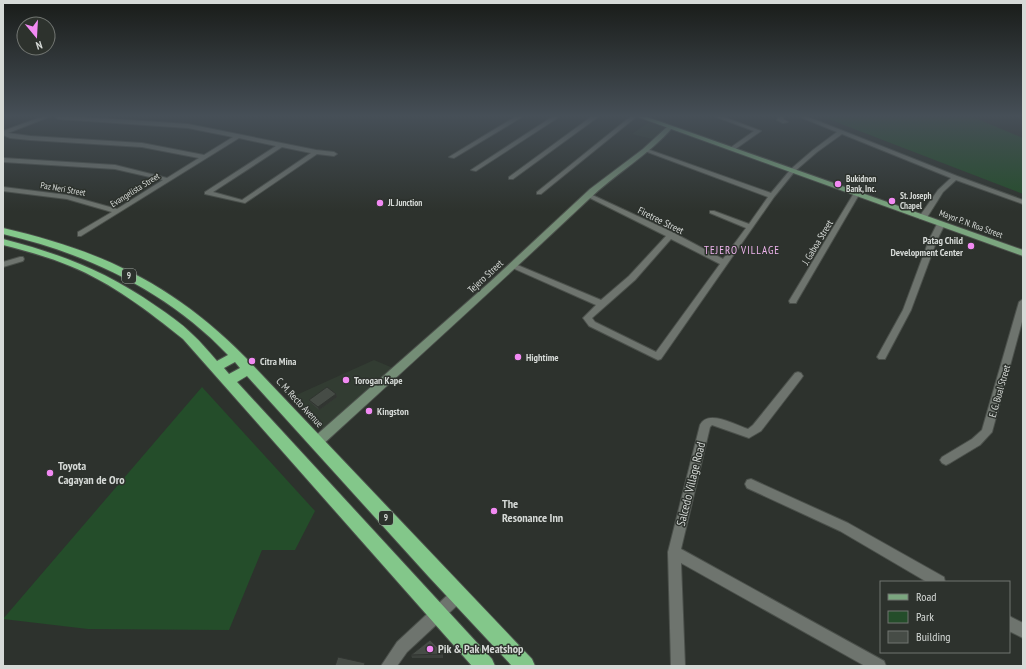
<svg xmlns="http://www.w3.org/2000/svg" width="1026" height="669" viewBox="0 0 1026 669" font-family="'PT Sans Narrow',sans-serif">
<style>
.built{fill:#323c32}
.green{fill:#244d2a}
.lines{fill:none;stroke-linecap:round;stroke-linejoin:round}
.street-casing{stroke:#4b504b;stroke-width:2}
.secondary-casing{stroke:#4b504b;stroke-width:2}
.primary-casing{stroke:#4b504b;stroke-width:2}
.highway-casing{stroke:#4b504b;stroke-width:2}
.street{fill:#6e746e;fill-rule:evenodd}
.secondary{fill:#748d76;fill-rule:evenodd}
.primary{fill:#7ba67f;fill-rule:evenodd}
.highway{fill:#83c78a;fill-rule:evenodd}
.wall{fill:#3c413c}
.shaded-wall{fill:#313531}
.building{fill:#464c46;stroke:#313531}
.poi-dot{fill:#f28af3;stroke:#2d322d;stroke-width:1.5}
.labels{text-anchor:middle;stroke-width:3;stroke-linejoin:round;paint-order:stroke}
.far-poi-label{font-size:9px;font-weight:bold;fill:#d6dad7;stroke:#2d322d;text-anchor:start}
.far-street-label{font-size:9px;fill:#d6dad7;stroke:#2d322d}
.shield{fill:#2d322d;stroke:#a3a8a4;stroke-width:1}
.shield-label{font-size:9px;font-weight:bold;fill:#d6dad7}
.street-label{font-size:10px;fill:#d6dad7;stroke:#2d322d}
.poi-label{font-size:10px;font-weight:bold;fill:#d6dad7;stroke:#2d322d;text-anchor:start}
.neighbourhood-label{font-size:11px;letter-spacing:1px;fill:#eeb4ed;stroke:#2d322d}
.near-poi-label{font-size:12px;font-weight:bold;fill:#d6dad7;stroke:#2d322d;text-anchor:start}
.near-street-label{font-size:12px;fill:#d6dad7;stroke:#2d322d}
</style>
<rect width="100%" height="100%" fill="#2d322d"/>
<path class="built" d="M649,122L666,128L652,139L632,134Z
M374,360L393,368L324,430L292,397Z"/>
<path class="green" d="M823,117H973L1023,138V194Z
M202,387L315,511L295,550H262L229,630L88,629L3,619Z"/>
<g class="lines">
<defs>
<path id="street" d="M41,117H49L8,133L30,136L142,143L204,155L233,137L188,128L58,119L55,117H83L188,124L316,150L334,152L337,154L334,156L317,154L245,203L205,194V192L276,146L239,138L81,236H78V232L112,212L67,199L3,191V187L67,195L117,209L163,180L115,169L3,162V158L115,165L167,178L199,158L142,147L30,140L10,138L3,135V131ZM282,147L311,153L242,200L213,192Z
M515,117H522L454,158L449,157Z
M552,117H559L476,171L471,170Z
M591,117H598L513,179H509V177Z
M630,117H636L541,194H537V192Z
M716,117H724L761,131L734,150H730V148L754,131Z
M778,117H784L783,119L788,122L783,123L777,120Z
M800,117H808L957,176L1023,200V204L956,180L943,192L926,219H920L919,217L938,190L951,178L842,134L817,152L795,171L774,197L661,359L658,360L589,326L583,318L596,305L508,266L512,264H515L601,300L629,276L666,236L586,196L585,195L588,193L674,233L723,259L746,228L710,213V211H714L749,224L768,197L642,150L647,149L771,193L791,169L813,150L837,132ZM671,239L720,264L656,352L595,322L592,318L635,280Z
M857,191L860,193L797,301L796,303H790L789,301L854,193Z
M938,222H941L945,224L937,240L911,310L885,359H879L877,357L903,310L929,240Z
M20,257H23L24,259L23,261L3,267V262Z
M1023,299V318L992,432L980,445L950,463L946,465L942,463L940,460L942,457L972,439L982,430L1019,302Z
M798,372L801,373L803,376L801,379L761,431L749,438L712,425L710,427L681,549L884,661L886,666H865L681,563L685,666H671L668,552L700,425C708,409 735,425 748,429L753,425L795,373Z
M751,479L848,523L944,577L945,582H927L840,531L747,488L745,484L747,480Z
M458,588L463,590L465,595L463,600L407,652L397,666H381L397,642L453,590Z
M1009,616L1023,623V638L1009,631Z"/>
<path id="secondary" d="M668,126L673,127C649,155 615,174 588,200C500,283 411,364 321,446L317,447L313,446L311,442L313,438L490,282L590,189L643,149Z"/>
<path id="primary" d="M638,117H647L1023,250V256Z"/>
<path id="highway" d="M3,228C103,251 174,285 246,358L532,659L535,666H512L429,577L247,376L237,382L492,659L495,666H472L183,339C148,311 112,283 70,266C49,257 26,251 3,245V239C61,254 106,271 156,306C168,314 181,323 192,334C201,342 209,352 217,361L228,355C167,291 88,254 3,234ZM235,362L240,368L229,374L224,368Z"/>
</defs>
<use href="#street" class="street-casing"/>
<use href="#secondary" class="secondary-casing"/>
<use href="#primary" class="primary-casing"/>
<use href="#highway" class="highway-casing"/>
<use href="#street" class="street"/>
<use href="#secondary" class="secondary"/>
<use href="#primary" class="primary"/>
<use href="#highway" class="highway"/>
</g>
<path class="wall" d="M336,394L337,397L319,410L310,402L309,400Z
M430,640L443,655V658H412L411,655Z"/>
<path class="shaded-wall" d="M336,394L337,397L319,410L318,407Z"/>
<path class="building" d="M327,387L336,394L318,407L309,400Z
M430,640L442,652V654L411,655Z
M338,657L365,663L364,666H335Z"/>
<linearGradient id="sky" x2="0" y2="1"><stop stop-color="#191c19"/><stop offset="0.55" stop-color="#464f57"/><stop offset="1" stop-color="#464f57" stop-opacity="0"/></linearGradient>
<rect width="1026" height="211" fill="url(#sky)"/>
<g class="poi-dot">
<circle cx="838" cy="184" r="4"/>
<circle cx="892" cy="201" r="4"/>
<circle cx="380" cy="203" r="4"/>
<circle cx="971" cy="246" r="4"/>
<circle cx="518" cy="357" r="4"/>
<circle cx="252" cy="361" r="4"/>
<circle cx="346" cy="380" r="4"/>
<circle cx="369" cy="411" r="4"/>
<circle cx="50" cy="473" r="4"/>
<circle cx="494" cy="511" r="4"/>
<circle cx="430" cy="649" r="4"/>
</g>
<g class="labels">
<g class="far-poi-label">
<text x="846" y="182">Bukidnon<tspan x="846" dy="10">Bank, Inc.</tspan></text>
<text x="900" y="199">St. Joseph<tspan x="900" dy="10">Chapel</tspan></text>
<text x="388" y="206">JL Junction</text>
</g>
<g class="far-street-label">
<text transform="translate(63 189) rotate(10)" y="3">Paz Neri Street</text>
<text transform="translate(135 190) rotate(-32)" y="3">Evangelista Street</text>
<text transform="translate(971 224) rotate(20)" y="3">Mayor P. N. Roa Street</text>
</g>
<g class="shield">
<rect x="122" y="269" width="14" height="14" rx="3"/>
<rect x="379" y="511" width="14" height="14" rx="3"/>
</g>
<g class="shield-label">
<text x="129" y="279">9</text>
<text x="386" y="521">9</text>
</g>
<g class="street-label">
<text transform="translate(661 220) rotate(26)" y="4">Firetree Street</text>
<text transform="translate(817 242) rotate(-59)" y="4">J. Gaboa Street</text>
<text transform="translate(485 276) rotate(-43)" y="4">Tejero Street</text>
<text transform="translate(999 391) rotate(-74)" y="4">E. G. Bual Street</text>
<text transform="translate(300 402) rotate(47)" y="4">C. M. Recto Avenue</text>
</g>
<g class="poi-label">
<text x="963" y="244" text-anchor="end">Patag Child<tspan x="963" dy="12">Development Center</tspan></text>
<text x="526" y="361">Hightime</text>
<text x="260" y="365">Citra Mina</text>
<text x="354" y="384">Torogan Kape</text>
<text x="377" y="415">Kingston</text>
</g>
<g class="neighbourhood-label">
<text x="742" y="254">TEJERO VILLAGE</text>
</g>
<g class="near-poi-label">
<text x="58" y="470">Toyota<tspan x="58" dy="14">Cagayan de Oro</tspan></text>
<text x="502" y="508">The<tspan x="502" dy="14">Resonance Inn</tspan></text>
<text x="438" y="653">Pik &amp; Pak Meatshop</text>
</g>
<g class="near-street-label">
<text transform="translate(691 484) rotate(-76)" y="4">Salcedo Village Road</text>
</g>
</g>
<rect width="1026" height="669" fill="none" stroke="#d6dad7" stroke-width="8"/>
<rect x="880" y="581" width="130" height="72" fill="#2d322d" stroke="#717571"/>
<rect x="888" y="594" width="20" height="6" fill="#7ba67f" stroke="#717571"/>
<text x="916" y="601" font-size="12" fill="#d6dad7">Road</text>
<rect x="888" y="611" width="20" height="12" fill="#244d2a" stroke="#717571"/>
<text x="916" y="621" font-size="12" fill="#d6dad7">Park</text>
<rect x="888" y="631" width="20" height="12" fill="#464c46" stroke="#717571"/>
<text x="916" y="641" font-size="12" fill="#d6dad7">Building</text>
<g transform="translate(36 36) rotate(162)"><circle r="19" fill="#2d322d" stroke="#717571"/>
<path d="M0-3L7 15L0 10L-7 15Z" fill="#f28af3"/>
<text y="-6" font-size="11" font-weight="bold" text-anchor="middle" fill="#d6dad7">N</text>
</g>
</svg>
